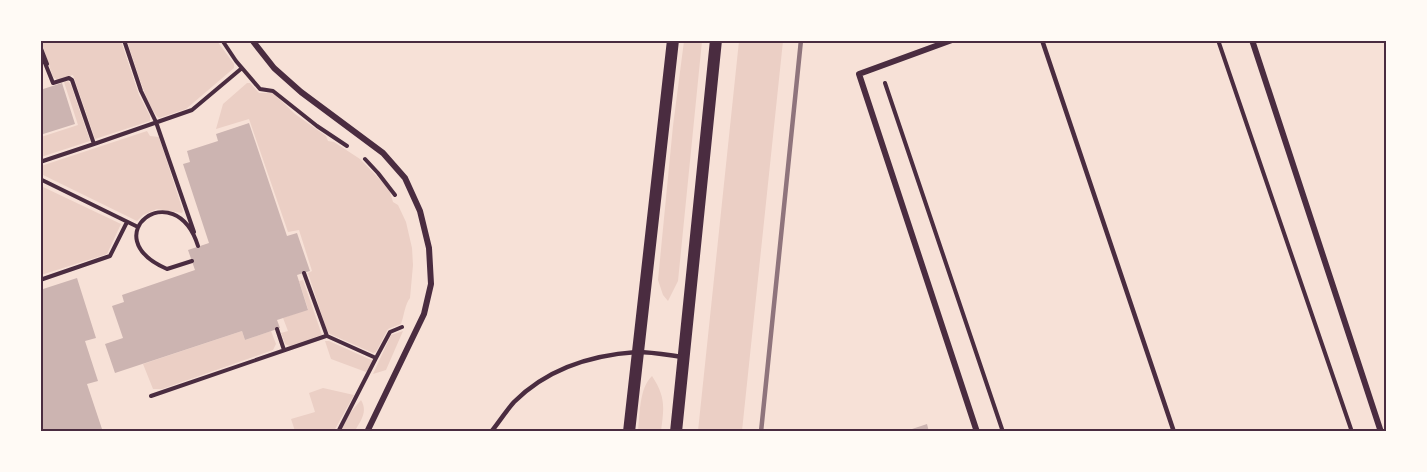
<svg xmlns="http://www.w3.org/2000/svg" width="1427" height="472" viewBox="0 0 1427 472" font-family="Signika,sans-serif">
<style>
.green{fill:#ebcfc5}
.building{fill:#ccb4b1}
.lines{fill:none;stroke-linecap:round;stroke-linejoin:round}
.path{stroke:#4a2c40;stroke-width:4}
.service{stroke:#4a2c40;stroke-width:4.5}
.minor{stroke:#4a2c40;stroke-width:6}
.secondary{stroke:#4a2c40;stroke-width:12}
.rail{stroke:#8f747c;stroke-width:4.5}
.neatline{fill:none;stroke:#4a2c40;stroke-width:2}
</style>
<rect width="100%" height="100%" fill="#f7e1d7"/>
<path class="green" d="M41,41H121L139,95L150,116V121L95,139L73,75L58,80L53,77Z
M127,41C159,40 185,46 217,41L234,64V68L186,109L159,118C147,108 133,58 127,41Z
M684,41H702L678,281L668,301L663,295L658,280L673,126Z
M739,41H783L742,431H698Z
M68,81L71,85L90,141L41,157V137L78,125L64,82Z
M247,83H250L259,93H273L295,114L326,136L328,141L334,142L360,159L389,189L393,202L398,205L406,222L412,248L413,265L410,298C405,304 404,316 401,324L388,329L376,352L373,353L330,334L327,331L308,273L312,271L299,230L288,232L249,119L216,129L223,104Z
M147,131L150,136L159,137L183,211L182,213L157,209L143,215L137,221L41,174V166Z
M41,186L121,224L107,254L41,275Z
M303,280L322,335L290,346L285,344L281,333L288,331L283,318L308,309L299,281Z
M242,331L245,340L271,331L276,344L273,350L162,389H153L143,364Z
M403,331L386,370L373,374L391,335Z
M325,341H329L369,359L373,360V364L366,372L331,359Z
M652,376C666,397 664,408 661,431H638C640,415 639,388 652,376Z
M323,388L354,395L334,431H295L291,419L315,412L309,393Z
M361,400C368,412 361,420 355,431H340L350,413Z"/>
<path class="building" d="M62,83L75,124L40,135V90Z
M249,123L287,236L297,233L310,271L297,275L308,310L277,320L280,328L245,340L242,331L115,373L105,344L123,338L112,306L124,302L122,295L195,270L188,250L209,243L183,164L190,162L187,151L218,141L216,134Z
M77,278L96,338L85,341L98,381L87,384L103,432H40V290Z
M927,424L929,432H906V431Z"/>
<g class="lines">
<path class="path" d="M124,40L141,91L156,122L194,232
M222,40L236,61L260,89L273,91L317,126L347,146
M1218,40L1352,432
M40,46L47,64
M40,59L45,63L53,83L69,78L72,80L94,144L192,110L242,68
M885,83L1003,432
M365,159L378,173L395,195
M40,162L94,144
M40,179L138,227
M192,261L167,269C92,236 175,173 198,246
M304,273L327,336L376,358L390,332L402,327
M40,280L110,256L127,222
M277,329L284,350
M151,396L326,336
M338,432L376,358"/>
<path class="service" d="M1042,40L1174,432
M491,432C499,422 506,411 514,402C547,369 591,355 637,352C652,352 668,355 683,357"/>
<path class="minor" d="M252,40L274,68L301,92L383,153L405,178L420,211L429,248L431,284L424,314L367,432
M952,40L859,74L977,432
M1252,40L1381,432"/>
<path class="secondary" d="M629,432L673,40
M676,432L716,40"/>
<path class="rail" d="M761,432L801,40"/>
</g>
<rect width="1427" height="472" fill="none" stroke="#fffaf5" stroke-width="84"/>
<rect x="42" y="42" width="1343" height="388" class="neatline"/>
</svg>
